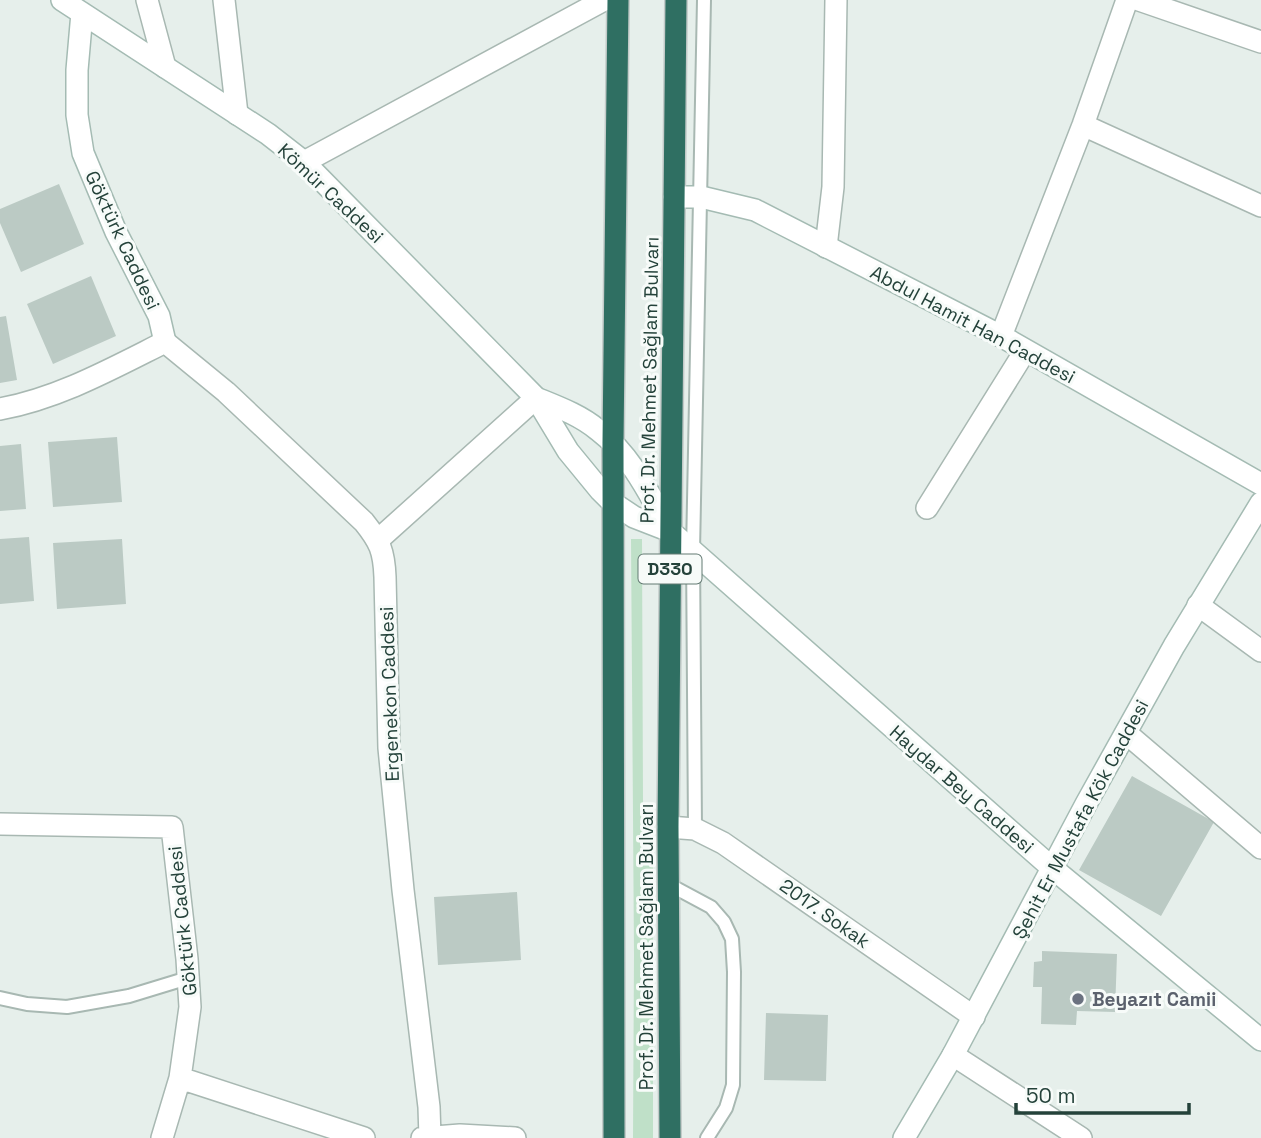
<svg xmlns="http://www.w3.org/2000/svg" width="1261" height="1138" viewBox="0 0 1261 1138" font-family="'Space Grotesk',sans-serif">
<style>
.green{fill:#bfe0c8}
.building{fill:#bbcac4}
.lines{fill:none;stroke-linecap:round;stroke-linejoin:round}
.lane-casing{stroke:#a8b8b2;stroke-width:16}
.street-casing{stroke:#a8b8b2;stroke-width:24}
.secondary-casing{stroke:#a4bbb3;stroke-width:24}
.highway-casing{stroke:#c2cac8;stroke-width:24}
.lane{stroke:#fff;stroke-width:12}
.street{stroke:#fff;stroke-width:21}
.secondary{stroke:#fff;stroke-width:21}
.highway{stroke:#2f6f62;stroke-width:21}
.worship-dot{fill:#6b7280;stroke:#f7fbf9;stroke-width:2.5}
.labels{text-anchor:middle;stroke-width:6;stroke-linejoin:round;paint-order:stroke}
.shield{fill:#f7fbf9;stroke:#637a73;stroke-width:2}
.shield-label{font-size:18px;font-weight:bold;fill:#24423a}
.street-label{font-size:19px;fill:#24423a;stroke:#f7fbf9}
.worship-label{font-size:19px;font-weight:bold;fill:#5b616d;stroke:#f7fbf9;text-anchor:start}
</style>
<rect width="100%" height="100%" fill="#e6efeb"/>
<path class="green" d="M631,539H642L643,803L652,849L653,868V1138H633L634,955Z"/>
<path class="building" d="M59,184L84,244L21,272L0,223V209Z
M91,276L116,336L53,364L27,304Z
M6,316L17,380L0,383V317Z
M117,437L122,502L53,507L48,442Z
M21,444L26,509L0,511V446Z
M29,537L34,601L0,604V539Z
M122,539L126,604L57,609L53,543Z
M1132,776L1214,822L1161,916L1079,870Z
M517,892L521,960L438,965L434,897Z
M1042,951L1117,954L1115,1012L1077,1011L1076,1025L1041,1024L1042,987H1033L1034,962L1042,961Z
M766,1013L828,1015L826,1081L764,1080Z"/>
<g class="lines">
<defs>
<path id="lane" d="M695,829L693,551L704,0
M670,885L711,907L724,922L732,939L734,972L733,1085L726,1108L707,1138
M0,998L27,1004L67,1007L129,996L188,978"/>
<path id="street" d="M147,0L165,67
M224,0L237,114
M1139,0L1261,42
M1083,125L1261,206
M304,162L604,0
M826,247L833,187L836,0
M1001,336L1083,125L1127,0
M0,409C59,398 111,369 165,342L226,392L364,522C380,542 384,551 385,577L389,748L403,890L429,1107L430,1138
M927,508L1025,351
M378,540L536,398
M1198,605L1261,651
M1126,733L1261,848
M0,824L172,827L187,959L190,1007L180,1078L162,1138
M668,827L695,829L723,843L974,1017
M953,1055L1081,1138
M180,1078L364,1138
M422,1138L460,1135L515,1138"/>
<path id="secondary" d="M62,0L268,134L304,162L536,398L568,451L600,490L613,503L634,517L670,531L1051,867L1261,1040
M82,13L77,70V115L83,153L116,232L159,316L165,342
M674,197H701L755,210L1001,336L1261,484
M536,398C558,407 580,415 598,430C631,455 650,495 670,531
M904,1138L953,1055L1086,804L1174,646L1261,503"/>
<path id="highway" d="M614,1138L613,443L618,0
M670,1138L668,827L676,0"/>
</defs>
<use href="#lane" class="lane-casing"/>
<use href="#street" class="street-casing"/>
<use href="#secondary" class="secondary-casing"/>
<use href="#highway" class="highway-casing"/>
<use href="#lane" class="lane"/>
<use href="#street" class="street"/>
<use href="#secondary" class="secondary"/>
<use href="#highway" class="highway"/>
</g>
<circle class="worship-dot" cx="1078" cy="999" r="7"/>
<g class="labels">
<rect class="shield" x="638.5" y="554.5" width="63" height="29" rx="5"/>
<g class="shield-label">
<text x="670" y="575">D330</text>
</g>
<g class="street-label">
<text transform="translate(331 193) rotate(43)" y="7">Kömür Caddesi</text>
<text transform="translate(123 240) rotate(65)" y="7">Göktürk Caddesi</text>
<text transform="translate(973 324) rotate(28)" y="7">Abdul Hamit Han Caddesi</text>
<text transform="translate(649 380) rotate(-89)" y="7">Prof. Dr. Mehmet Sağlam Bulvarı</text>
<text transform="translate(389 694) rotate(-92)" y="7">Ergenekon Caddesi</text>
<text transform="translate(962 789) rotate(41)" y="7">Haydar Bey Caddesi</text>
<text transform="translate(1080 819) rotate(-62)" y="7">Şehit Er Mustafa Kök Caddesi</text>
<text transform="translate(825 913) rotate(35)" y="7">2017. Sokak</text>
<text transform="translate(182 921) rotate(-96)" y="7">Göktürk Caddesi</text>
<text transform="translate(646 947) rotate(-90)" y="7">Prof. Dr. Mehmet Sağlam Bulvarı</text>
</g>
<g class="worship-label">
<text x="1092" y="1006">Beyazıt Camii</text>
</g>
</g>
<path d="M1016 1103v10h173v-10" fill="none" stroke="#24423a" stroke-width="3.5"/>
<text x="1026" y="1103" font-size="21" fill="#24423a" stroke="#f7fbf9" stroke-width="5" paint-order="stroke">50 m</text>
</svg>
